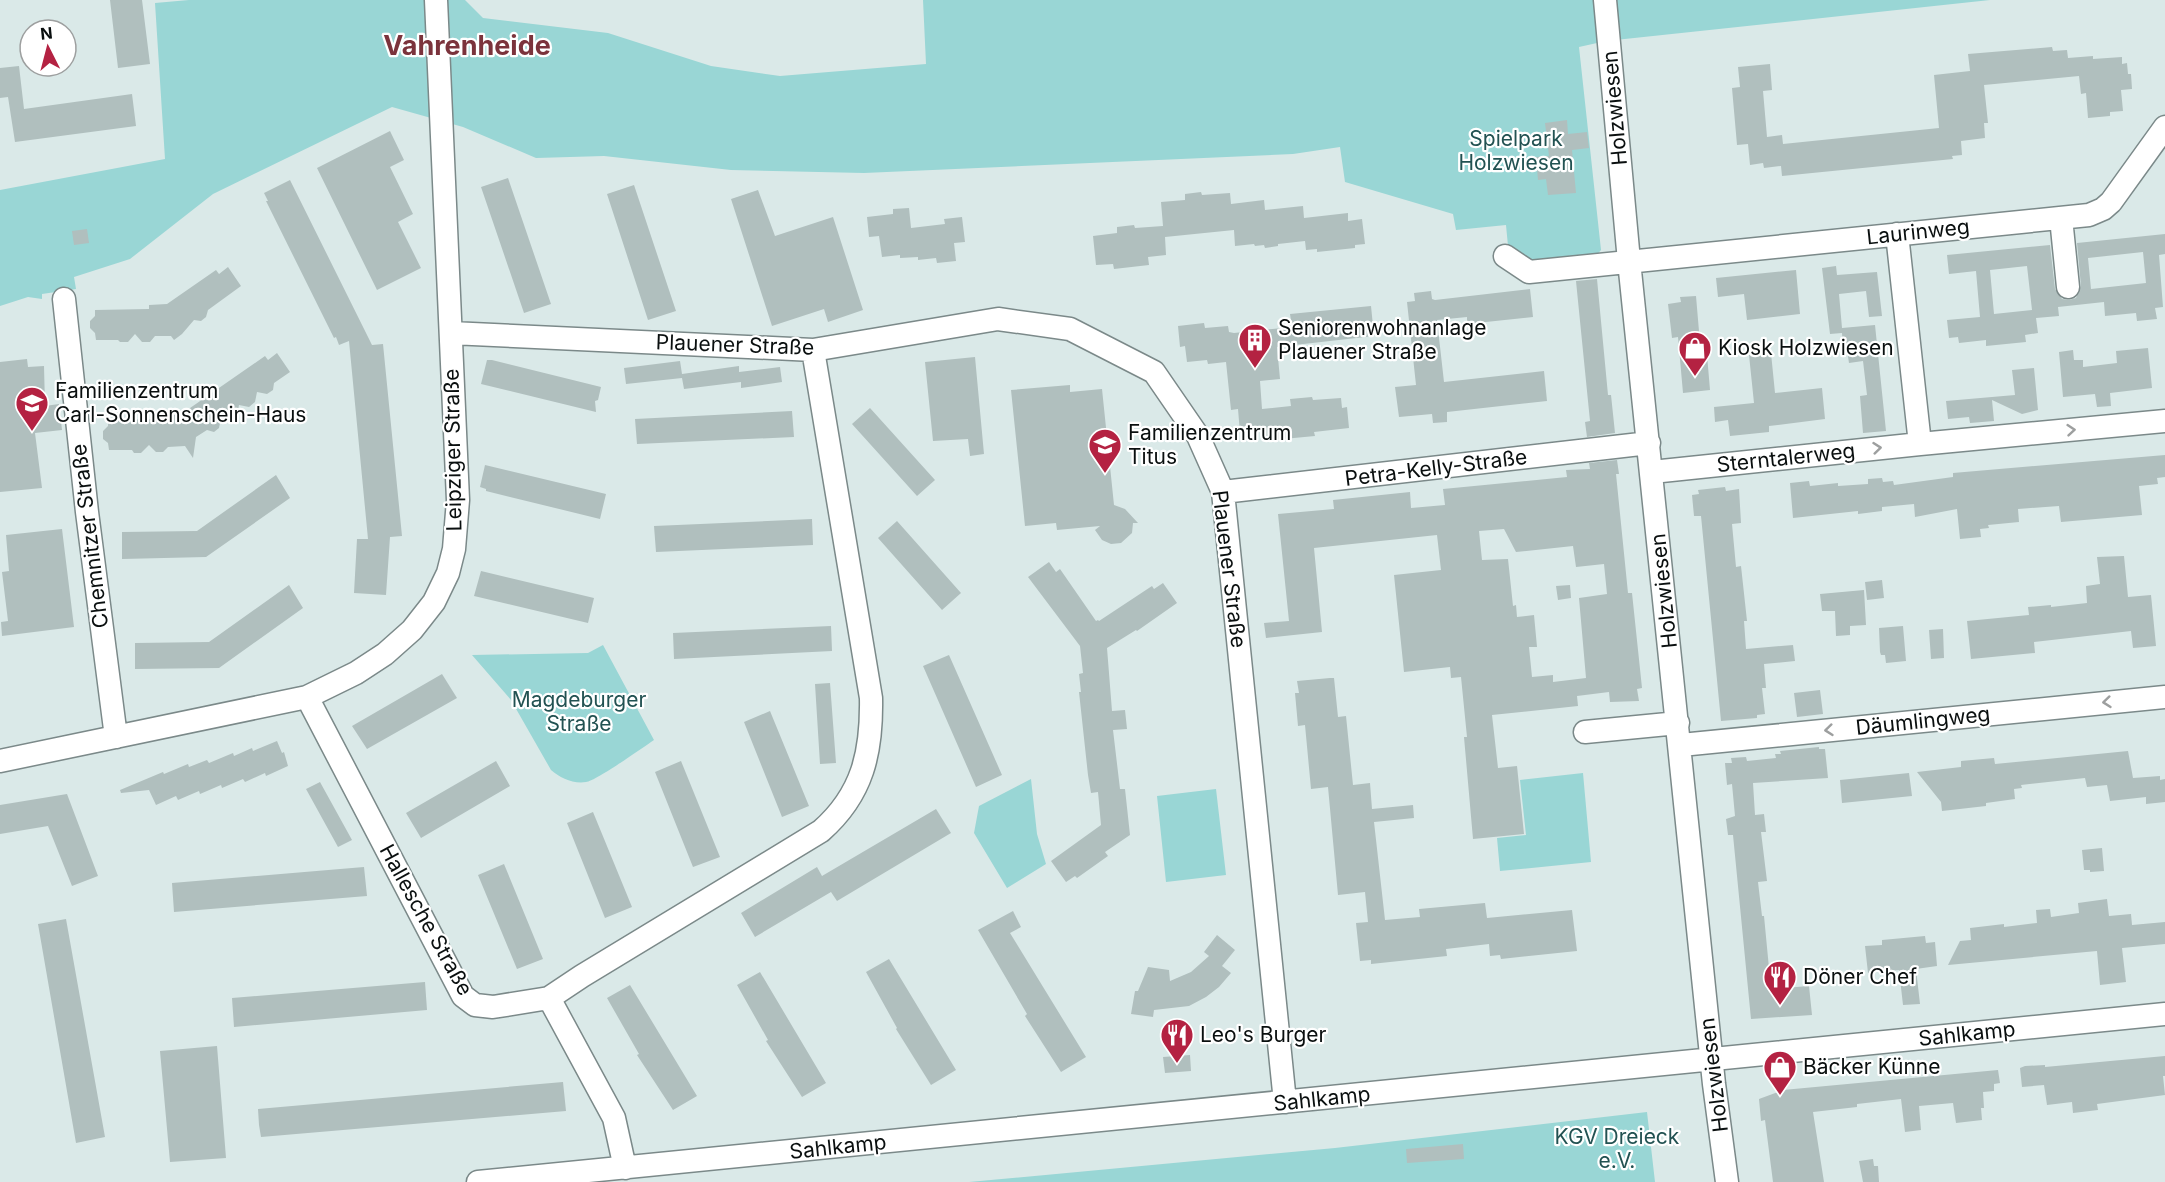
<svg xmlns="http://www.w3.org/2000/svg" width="2165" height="1182" viewBox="0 0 2165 1182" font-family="Inter,sans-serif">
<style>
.green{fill:#99d6d5}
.building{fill:#b0bfbe;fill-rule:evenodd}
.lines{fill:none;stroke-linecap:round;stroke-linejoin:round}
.minor-casing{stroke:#7b8989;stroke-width:25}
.minor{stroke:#fff;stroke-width:22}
.oneway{stroke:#9d9f9f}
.labels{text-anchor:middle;stroke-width:4.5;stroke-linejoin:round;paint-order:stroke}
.street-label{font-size:21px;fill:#0a0f0f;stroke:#fff}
.park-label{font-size:21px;fill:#225252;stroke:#fff}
.poi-label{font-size:21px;fill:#0a0f0f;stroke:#fff;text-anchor:start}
.district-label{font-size:27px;font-weight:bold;fill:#7b333c;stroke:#fff}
</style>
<rect width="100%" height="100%" fill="#dae9e8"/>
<path class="green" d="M189,0H465L483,18L608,33L711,66L780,76L926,64L923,0H1990L1606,41L1579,47L1601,250L1596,256L1528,263L1508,246L1506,225L1456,230L1453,214L1345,182L1340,147L1293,154L864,173L731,170L604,156L536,158L463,127L392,107L213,194L130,259L74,277L76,289L42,294V299L28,297L0,306V190L165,159L155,3Z
M603,645L654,740C642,748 596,781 586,782C573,784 560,778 551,770L511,700L472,655L588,653Z
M1583,773L1591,862L1500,871L1497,838L1526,835L1520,780Z
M1031,779L1037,834L1046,864L1007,888L974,833L979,806Z
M1216,789L1226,875L1166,882L1157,796Z
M1647,1112L1655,1182H969L1335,1148Z"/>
<path class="building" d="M110,0H142L150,64L118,68Z
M2052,47L2053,51L2067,50L2068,58L2093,56V59L2122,57V64L2127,63L2128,74H2131L2132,89L2121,90L2123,111L2110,112V116L2088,118L2086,93L2081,94L2079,76L1984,85L1988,123H1984L1985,138L1961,141L1962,155L1952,156L1953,159L1782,176L1781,166L1764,168L1763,163L1750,165L1748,144L1737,145L1732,88L1740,87L1738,67L1770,64L1772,90L1763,91L1767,137L1782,135L1783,144L1939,128L1934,75L1970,71L1968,54Z
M19,66L24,109L132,94L136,126L15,142L8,97L0,98V68Z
M1567,120L1568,134L1587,132L1589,148L1572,150L1576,193L1548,195L1546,179L1538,180L1536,157L1549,156L1545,123Z
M390,131L404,160L390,167L413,214L398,222L421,268L377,290L317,168Z
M508,178L551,304L524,313L481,187Z
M290,180L372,345L383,344L402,536L390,537L386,595L354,593L357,539H368L349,341L339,345L336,337L334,338L266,201H268L264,193Z
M634,185L676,311L648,320L607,194Z
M758,190L775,236L833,217L863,310L828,322L824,309L772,326L731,199Z
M1201,192L1202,195L1230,193L1231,204L1264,200L1265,210L1303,206L1304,218L1348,213V221L1362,219L1365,244L1355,245V248L1317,252V249L1306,250L1305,241L1278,244V246L1265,248L1264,245L1255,246L1254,244L1235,246L1234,230L1165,237L1166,255L1148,257L1149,265L1114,269L1113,264L1096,265L1093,236L1117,233V227L1134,225L1135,228L1163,226L1161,202L1185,200V194Z
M909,208L911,228L945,224L944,219L962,217L965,242L954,243L956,261L937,263L936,258L918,260V257L900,258V255L882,257L879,236L869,237L867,217L893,214V209Z
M87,229L89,243L74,245L72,231Z
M2165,234V254L2159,255L2163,307L2155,308L2157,319L2137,321L2136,313L2105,316L2104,302L2058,307L2059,316L2036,318L2038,333L2025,335L2026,342L1986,346V340L1959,343L1958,337L1949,338L1947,320L1980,317L1976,271L1949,274L1947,255L2050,245L2055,289L2062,299L2069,300L2076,298L2081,286L2077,243ZM2143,252L2146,283L2091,289L2088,258ZM2027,266L2032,310L1994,314L1990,270Z
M1836,266L1837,275L1877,272L1882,316L1869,317L1866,291L1839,294L1842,328L1875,325L1886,431L1863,433L1860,396L1867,395L1863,361L1849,363L1847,350L1843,347L1842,333L1830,334L1822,268Z
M228,267L241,286L208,310L206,317L201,321L194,320L182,334L174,340L171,336H155L150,342H142L135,334L128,342H120L118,340H96L95,333L90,328V321L95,316V310L149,309V305L167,304L216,270L219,274Z
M1796,270L1800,314L1747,320L1744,294L1718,297L1716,278Z
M1597,279L1608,395H1611L1615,433L1587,437L1585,422L1590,421L1576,281Z
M1530,289L1533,317L1467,324V317L1437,320L1444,382L1544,371L1547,401L1447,412V422L1433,423L1432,414L1399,417L1395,387L1416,385L1407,302L1415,301L1414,293L1431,291L1432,299L1435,300Z
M1696,296L1700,343H1706L1710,390L1683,393L1678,337L1672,338L1668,304L1681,302L1680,297Z
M1371,306L1374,336L1277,347L1280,379L1260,381L1262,409L1291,406L1290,399L1312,397L1313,400L1341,398L1342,408L1347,407L1349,428L1314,432L1315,436L1263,441L1261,431L1240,433L1238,409L1231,410L1226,362L1208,364L1207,360L1187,362L1185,346L1180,347L1178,326L1204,323L1205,328L1228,326L1229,332L1234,333L1292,327L1290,314Z
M2148,348L2152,388L2110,393L2111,406L2097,407L2095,394L2063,397L2059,352L2073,350L2074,360H2083V367L2117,363L2116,351Z
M277,353L290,372L274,383L273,390L267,394L257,392L255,402L249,407L239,405L237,415L231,419L221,418L219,428L214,432L207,430L196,437L193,458L185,446L168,447L163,452H156L149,445L141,453H134L132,450H109L108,443L103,439V431L108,426V420L163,419V415H180L265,356L268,360Z
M1771,353L1775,393L1822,388L1825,419L1769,426V432L1730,436L1728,420L1715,422L1714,407L1754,403L1749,355Z
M975,357L984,454L970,456L968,439L933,441L925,362Z
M27,359L28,367L44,366L45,406L59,404L62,430L35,433L42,488L0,492V362Z
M487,360H492L601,387L598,400L595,401L596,412L481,384Z
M680,361L682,374L739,366V372L780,367L782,382L741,388V382L684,389L682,378L626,384L624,368Z
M2034,368L2038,410L2022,414L1992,400L1994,421L1970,423L1969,417L1948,419L1946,401L2015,395L2012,370Z
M1070,385V392L1102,389L1114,505L1125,509L1138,523H1133L1132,533L1121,543L1111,544L1102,540L1095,530L1100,526L1057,530L1056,523L1025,526L1011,390Z
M870,408L935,480L917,496L852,424Z
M792,411L794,437L637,444L635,419Z
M2165,455V477L2157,478L2158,484L2139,486L2142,515L2061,522L2059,506L2018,509L2019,522L1988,525L1989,528L1980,529L1981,537L1960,539L1957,509L1915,517L1914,504L1882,507V511L1858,514V511L1793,518L1790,483L1809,481L1810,486L1838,483V486L1868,484V479L1882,478L1883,482L1893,481L1894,485L1953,477V473Z
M1617,460L1619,474H1616L1628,593H1632L1642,688L1637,689L1639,701L1610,702L1609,692L1577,696L1578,706L1492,715L1498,768L1517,766L1524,834L1473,839L1464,737H1467L1461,677L1451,678L1450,667L1404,672L1394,575L1441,570L1437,535L1314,548L1322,632L1266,638L1264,623L1289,621L1278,514L1334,509L1333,500L1410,492L1411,508L1445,505L1443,489L1567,477L1566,470L1590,469L1589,463ZM1504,529L1516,552L1573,546L1576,567L1604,564L1607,594L1579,598L1586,678L1553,682V675L1532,677L1529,647H1537L1534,615L1517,617L1516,605L1513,606L1508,559L1482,560L1479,531Z
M485,465L606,494L600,519L486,491V489L480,487Z
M276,475L290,498L206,557L122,559V532L197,531Z
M1725,487L1726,491L1739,489L1741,523L1732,524L1736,567L1741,566L1747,621H1744L1746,649L1793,645L1795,661L1764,664L1766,688H1762L1765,714L1757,715V718L1721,721L1701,516H1694L1692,495L1699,494L1698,490Z
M812,519L813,545L656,552L654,526Z
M897,521L961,593L942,610L878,538Z
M62,529L74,627L2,636L1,622L8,621L2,572L9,571L6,535Z
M2124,556L2128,597L2151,595L2156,646L2133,648L2131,631L2034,642L2035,653L1971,659L1967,621L2029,615L2028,607L2051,605V607L2087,603L2086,586L2100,584L2097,557Z
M1049,562L1056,572L1060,569L1096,621L1098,620L1099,621L1152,586L1154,589L1163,583L1177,603L1137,631L1136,630L1107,648L1112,711L1125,710L1127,729L1113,730L1120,789H1125L1130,835L1105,852L1108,856L1077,878L1075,876L1066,882L1051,861L1101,825L1098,792L1091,793L1088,775L1079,692H1081L1079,674L1083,673L1080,646L1028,577Z
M481,571L594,598L588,623L474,596Z
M1882,580L1884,598L1867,600L1865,582Z
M289,585L303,608L219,668L135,669V643L209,642Z
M1570,585L1571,598L1558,600L1556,586Z
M1864,590L1866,625L1850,626V635L1836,636L1835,611H1822L1820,594Z
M831,626L832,651L674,659L673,633Z
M1903,626L1906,661L1886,663L1885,655H1881L1880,652L1879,628Z
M1943,629L1944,658L1931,659L1929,630Z
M949,655L1002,775L976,787L923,666Z
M442,674L457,698L367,749L352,726Z
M1330,678H1334L1338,717L1346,716L1353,785L1370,783L1372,809L1413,805L1414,818L1374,822L1385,920L1420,917L1419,909L1485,903L1487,918L1572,910L1577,951L1501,959L1500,955L1490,956L1489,944L1446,949L1447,956L1371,964V960L1360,961L1356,923L1368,922L1365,892L1338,895L1328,787L1311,789L1305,725L1298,726L1295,693H1299L1297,681Z
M830,683L836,763L820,764L815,684Z
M1820,690L1823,714L1797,717L1794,693Z
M770,711L809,806L782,817L744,722Z
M277,741L282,753L284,752L288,766L266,776L265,773L245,782L243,779L222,788L221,785L200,794L199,791L178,800L176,796L156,805L149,790L121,793L120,790L163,772L164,774L188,764L189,767L207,760L209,763L233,753L234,756L252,748L253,751Z
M1819,747V749H1825L1828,778L1753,783L1755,815L1764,814L1766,832H1761L1767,881L1758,882L1762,916H1764L1771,989L1809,986L1812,1015L1751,1019L1733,835H1728L1726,819L1735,816L1732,784L1727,785L1725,763H1732L1731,758L1746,757L1747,761L1776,758L1775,754H1781L1780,751Z
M2128,751L2133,778L2160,776V780L2165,779V802L2146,804V797L2110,801L2107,785L2087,787L2085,778L2021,785L2022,788L2014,789L2015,799L1986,803V806L1942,811L1941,802L1917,772L1961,767V761L1994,758L1995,764Z
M496,761L510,786L421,838L406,813Z
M681,761L720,857L693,867L655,772Z
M1909,773L1912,796L1842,803L1840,780Z
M320,782L352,840L338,847L306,789Z
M67,794L98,876L72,886L48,826L0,834V805Z
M936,809L951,833L837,901L831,892L755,937L741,913L817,867L822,876Z
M593,812L632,907L605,918L567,823Z
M2102,848L2104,871L2090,872V870H2084L2082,850Z
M504,864L543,959L517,969L478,875Z
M364,867L367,896L174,912L172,883Z
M2107,899L2109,916L2131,914L2132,925L2165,922V944L2122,948L2126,982L2100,985L2097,951L1948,965L1960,941L1971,940L1970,928L2004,924V927L2037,923L2036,910L2050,909L2051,917L2079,913L2078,903Z
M1013,911L1021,927L1010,933L1086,1057L1061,1072L1025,1016L1027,1014L978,930Z
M66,919L105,1137L76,1143L38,924Z
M1217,935L1235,950L1222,966L1231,973L1219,987L1206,997L1189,1006L1154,1010L1153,1017L1131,1014L1135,991H1138L1148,967L1169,970L1170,981L1191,972L1209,956L1204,952Z
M1925,936L1926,943L1935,942L1937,966L1916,969L1920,1004L1903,1005L1899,970L1868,973L1865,946L1882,945V940Z
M889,959L956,1070L931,1085L896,1029L897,1028L866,972Z
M760,972L826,1083L802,1097L766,1041L768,1040L737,985Z
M425,982L427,1010L234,1027L232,998Z
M630,985L697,1096L673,1110L637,1055L639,1054L607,998Z
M217,1046L226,1158L170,1162L160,1051Z
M1190,1055L1191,1071L1165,1073L1163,1057Z
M2165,1056V1076H2163L2165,1095L2097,1104L2098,1110L2073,1113L2072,1102L2047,1105L2044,1085L2022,1087L2020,1068L2025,1066L2045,1065V1067Z
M1998,1070L2000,1083L1994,1084V1091L1983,1092L1984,1108H1981L1982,1120L1956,1123L1953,1103L1919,1106L1921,1130L1905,1132L1901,1099L1857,1104V1107L1813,1112L1824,1182H1773L1765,1120L1761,1121L1759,1099L1783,1090Z
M563,1082L566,1111L261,1137L259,1125L258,1109Z
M1463,1144L1464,1159L1407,1163L1406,1149Z
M1873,1159L1874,1166H1878L1879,1182H1863L1859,1161Z"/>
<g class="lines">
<defs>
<path id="minor" d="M1605,0L1629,261L1714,1084L1727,1182
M2061,218L2068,287
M1897,234L1920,444
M1505,256L1529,272L2089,215L2103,209L2111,202L2165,127
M64,299L87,512L116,737
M451,333L813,350L998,319L1070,329L1154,372L1198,436L1223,492L1285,1102
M1652,472L1920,444L2165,421
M1223,492L1649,443
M307,697L463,996L475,1005L493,1007L549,998L614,1118L625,1168
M1585,732L1678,723
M1681,745L2165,697
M0,761L307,697L356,673L385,654L412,630L434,602L448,573L454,549L458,500L436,0
M549,998L582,976L821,831C863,794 872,752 871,698L813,350
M478,1182L2165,1014"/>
</defs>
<use href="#minor" class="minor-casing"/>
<use href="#minor" class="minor"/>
</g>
<defs><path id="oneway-chevron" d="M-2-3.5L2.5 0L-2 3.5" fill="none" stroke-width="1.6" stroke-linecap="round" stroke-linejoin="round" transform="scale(1.5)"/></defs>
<g class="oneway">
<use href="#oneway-chevron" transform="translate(2071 430) rotate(-5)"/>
<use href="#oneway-chevron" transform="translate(1877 448) rotate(-6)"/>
<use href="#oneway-chevron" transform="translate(2107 702) rotate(174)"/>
<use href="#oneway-chevron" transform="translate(1829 730) rotate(174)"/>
</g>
<defs>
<symbol id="building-pin" viewBox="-11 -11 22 30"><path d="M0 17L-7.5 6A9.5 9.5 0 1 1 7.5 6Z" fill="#b42242" stroke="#fff"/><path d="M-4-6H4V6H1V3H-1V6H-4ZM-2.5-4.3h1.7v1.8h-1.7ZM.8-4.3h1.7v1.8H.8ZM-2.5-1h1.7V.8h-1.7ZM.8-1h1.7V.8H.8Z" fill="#fff"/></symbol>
<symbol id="shop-pin" viewBox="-11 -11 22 30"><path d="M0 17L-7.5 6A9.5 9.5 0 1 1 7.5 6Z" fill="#b42242" stroke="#fff"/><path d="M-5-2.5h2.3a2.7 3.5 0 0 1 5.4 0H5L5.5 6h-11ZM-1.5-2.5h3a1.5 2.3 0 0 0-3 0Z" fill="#fff"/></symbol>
<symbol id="school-pin" viewBox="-11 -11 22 30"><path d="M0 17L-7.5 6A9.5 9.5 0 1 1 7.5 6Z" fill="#b42242" stroke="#fff"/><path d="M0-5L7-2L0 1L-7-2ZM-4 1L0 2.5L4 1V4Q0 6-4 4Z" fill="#fff"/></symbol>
<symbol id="restaurant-pin" viewBox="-11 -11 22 30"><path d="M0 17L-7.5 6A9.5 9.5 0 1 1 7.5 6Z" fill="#b42242" stroke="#fff"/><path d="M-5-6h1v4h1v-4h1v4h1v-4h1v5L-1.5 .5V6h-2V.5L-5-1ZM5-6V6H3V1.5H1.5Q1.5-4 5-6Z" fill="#fff"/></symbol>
</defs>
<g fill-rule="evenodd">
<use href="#building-pin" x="1236" y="321" width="38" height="52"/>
<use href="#shop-pin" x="1676" y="329" width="38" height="52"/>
<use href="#school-pin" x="13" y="384" width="38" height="52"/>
<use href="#school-pin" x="1086" y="426" width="38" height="52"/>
<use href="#restaurant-pin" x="1761" y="958" width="38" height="52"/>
<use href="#restaurant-pin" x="1158" y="1016" width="38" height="52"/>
<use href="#shop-pin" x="1761" y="1048" width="38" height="52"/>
</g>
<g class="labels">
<g class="street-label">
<text transform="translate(1615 108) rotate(-95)" y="7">Holzwiesen</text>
<text transform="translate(1918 232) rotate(-6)" y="7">Laurinweg</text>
<text transform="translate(735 345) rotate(2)" y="7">Plauener Straße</text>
<text transform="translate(453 450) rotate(-91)" y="7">Leipziger Straße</text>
<text transform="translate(1786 458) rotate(-6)" y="7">Sterntalerweg</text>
<text transform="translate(1436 468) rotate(-7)" y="7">Petra-Kelly-Straße</text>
<text transform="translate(90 536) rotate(-97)" y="7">Chemnitzer Straße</text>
<text transform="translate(1229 569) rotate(83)" y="7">Plauener Straße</text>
<text transform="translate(1664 591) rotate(-96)" y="7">Holzwiesen</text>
<text transform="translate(1923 721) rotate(-6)" y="7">Däumlingweg</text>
<text transform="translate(426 920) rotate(61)" y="7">Hallesche Straße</text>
<text transform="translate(1967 1034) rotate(-6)" y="7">Sahlkamp</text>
<text transform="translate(1714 1075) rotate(-97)" y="7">Holzwiesen</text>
<text transform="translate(1322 1099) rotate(-6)" y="7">Sahlkamp</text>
<text transform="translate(838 1147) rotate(-6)" y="7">Sahlkamp</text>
</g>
<g class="park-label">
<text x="1516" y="146">Spielpark<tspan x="1516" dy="24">Holzwiesen</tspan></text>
<text x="579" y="707">Magdeburger<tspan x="579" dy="24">Straße</tspan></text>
<text x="1617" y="1144">KGV Dreieck<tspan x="1617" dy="24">e.V.</tspan></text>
</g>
<g class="poi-label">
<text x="1278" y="335">Seniorenwohnanlage<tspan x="1278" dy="24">Plauener Straße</tspan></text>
<text x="1718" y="355">Kiosk Holzwiesen</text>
<text x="55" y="398">Familienzentrum<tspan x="55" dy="24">Carl-Sonnenschein-Haus</tspan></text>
<text x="1128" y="440">Familienzentrum<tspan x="1128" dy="24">Titus</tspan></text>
<text x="1803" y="984">Döner Chef</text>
<text x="1200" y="1042">Leo's Burger</text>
<text x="1803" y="1074">Bäcker Künne</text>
</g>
<g class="district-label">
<text x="467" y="55">Vahrenheide</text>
</g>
</g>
<g transform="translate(48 48) rotate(354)"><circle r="28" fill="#ffffff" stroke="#9d9f9f" stroke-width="1.5"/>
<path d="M0-4.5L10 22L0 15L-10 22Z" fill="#b42242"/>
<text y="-9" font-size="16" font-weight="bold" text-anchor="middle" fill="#0a0f0f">N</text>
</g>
</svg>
